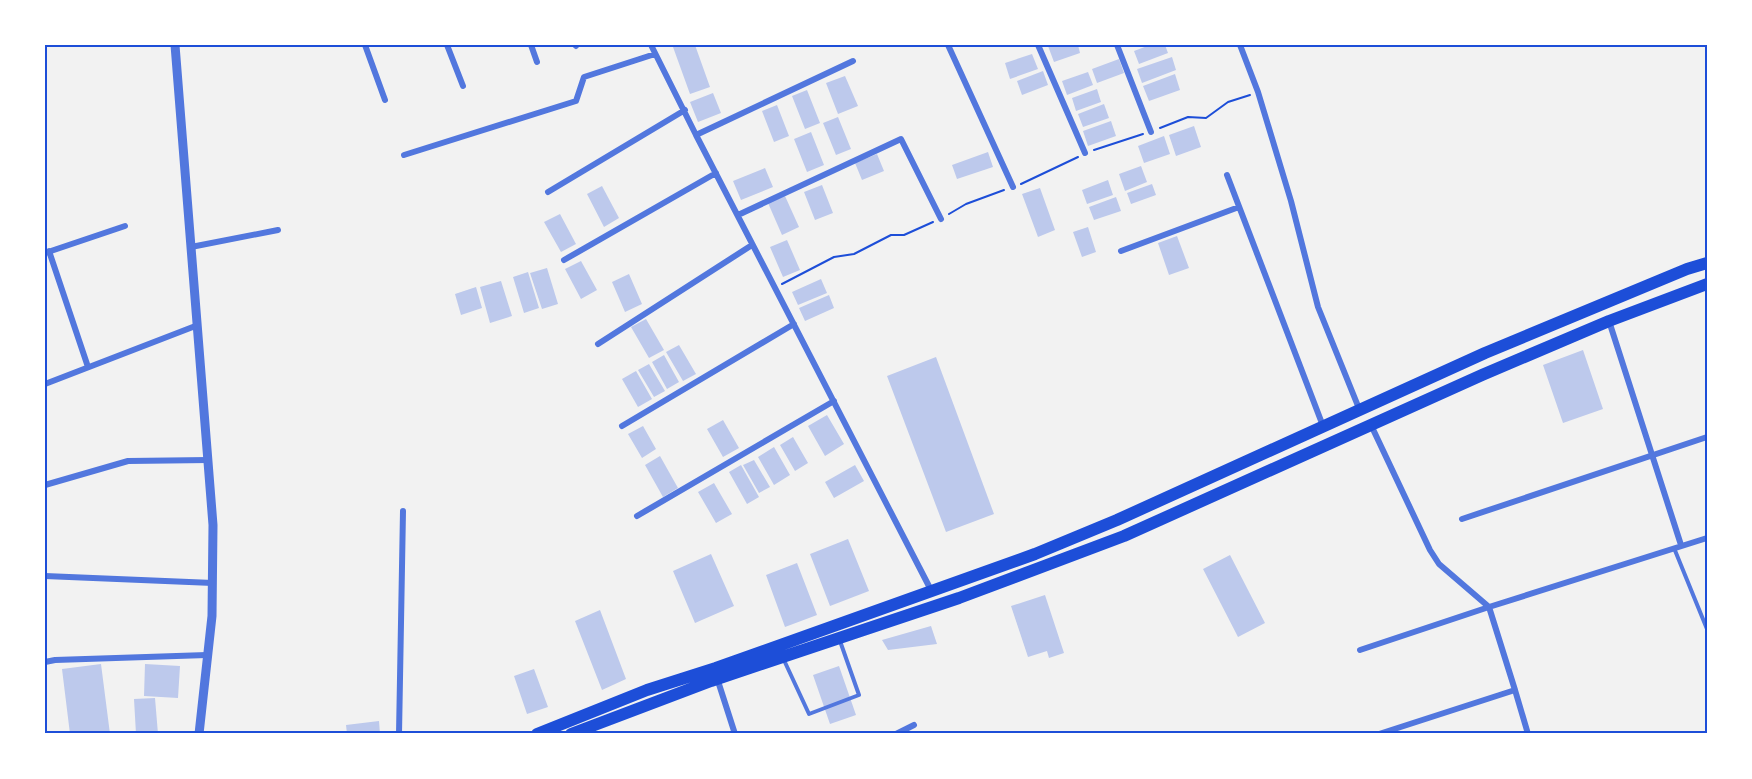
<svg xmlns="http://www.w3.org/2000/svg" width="1752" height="779" viewBox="0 0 1752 779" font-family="'Public Sans',sans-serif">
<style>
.building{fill:#bdc9ec}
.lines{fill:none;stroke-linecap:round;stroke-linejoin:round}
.path{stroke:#1d4ed8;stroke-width:2}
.service{stroke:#5277de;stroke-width:4}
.minor{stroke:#5277de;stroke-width:6}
.tertiary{stroke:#5277de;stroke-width:9}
.primary{stroke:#1d4ed8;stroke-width:12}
.neatline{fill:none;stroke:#1d4ed8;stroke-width:2}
</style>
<rect width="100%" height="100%" fill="#f2f2f2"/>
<path class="building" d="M678,45H695L710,87L690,94L673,47Z
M1052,45H1078L1080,53L1054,62L1048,46Z
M1150,45H1165L1168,53L1139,64L1134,51Z
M1032,54L1038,69L1010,79L1005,63Z
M1172,57L1176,70L1142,83L1137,69Z
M1119,59L1124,73L1097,83L1092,69Z
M1043,71L1048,85L1022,95L1017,81Z
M1088,72L1093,85L1067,95L1062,81Z
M1175,74L1180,90L1149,101L1143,86Z
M845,76L858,106L838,114L826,83Z
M1097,89L1101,102L1076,111L1072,98Z
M807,90L820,123L805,129L792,96Z
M713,93L721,113L698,122L690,102Z
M1104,104L1109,118L1083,127L1078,114Z
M777,105L789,136L774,142L762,111Z
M838,117L851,149L836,155L823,123Z
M1111,121L1116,136L1088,146L1083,131Z
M1194,126L1201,147L1176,156L1169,135Z
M811,132L824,165L807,172L794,139Z
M1164,136L1170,154L1144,163L1138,146Z
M988,152L993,167L957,179L952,165Z
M877,154L884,171L862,180L855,163Z
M1141,166L1147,182L1125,191L1119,174Z
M765,168L773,187L741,200L733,181Z
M1108,180L1113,195L1087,204L1082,190Z
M1152,184L1156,195L1131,204L1127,193Z
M822,185L833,213L815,220L804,192Z
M602,186L619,218L604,227L587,194Z
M1040,188L1055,230L1038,237L1022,194Z
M785,196L799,227L782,235L768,203Z
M1116,197L1121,211L1094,220L1089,207Z
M560,214L576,244L561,252L544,222Z
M1088,227L1096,252L1082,257L1073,232Z
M1177,236L1189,268L1169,275L1158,243Z
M787,240L800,270L783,277L770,247Z
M581,261L597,290L581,299L565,269Z
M547,268L558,304L542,309L530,273Z
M528,272L539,308L524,313L513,277Z
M629,274L642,304L625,312L612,282Z
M821,279L827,293L798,305L792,292Z
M501,281L512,316L490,323L480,287Z
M476,287L482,308L461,315L455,294Z
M829,295L834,308L805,321L799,308Z
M646,319L664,350L649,358L631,327Z
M679,345L696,374L683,381L666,352Z
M1583,350L1603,409L1563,423L1543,365Z
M664,355L679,382L667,389L652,362Z
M936,357L994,514L946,532L887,376Z
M649,364L665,391L654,397L638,370Z
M636,371L652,399L638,407L622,379Z
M827,415L844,444L825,456L808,426Z
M723,420L739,448L723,457L707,429Z
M643,426L656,449L642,458L628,434Z
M793,437L808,463L795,471L780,445Z
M774,447L790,475L774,485L758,457Z
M660,456L678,488L663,497L645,465Z
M754,460L770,487L759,493L743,465Z
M741,465L759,497L747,504L729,472Z
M855,465L864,481L834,498L825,482Z
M714,483L732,514L716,523L698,492Z
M848,539L869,591L830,606L810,554Z
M711,554L734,606L695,623L673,571Z
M1230,555L1265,623L1238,637L1203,569Z
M797,563L817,615L785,627L766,575Z
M1045,595L1064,653L1049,658L1047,651L1028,657L1011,606Z
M600,610L626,679L602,690L575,621Z
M931,626L937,644L888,650L882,640Z
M101,664L110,734H70L62,669Z
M145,664L180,666L178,698L144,696Z
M839,666L856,715L830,724L813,675Z
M534,669L548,707L527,714L514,676Z
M155,698L158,734H136L134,699Z
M379,721L380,734H347L346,725Z"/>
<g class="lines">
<path class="path" d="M1160,128L1188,117L1206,118L1228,102L1250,95
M1094,150L1143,134
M1021,184L1078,157
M949,214L966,204L1004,190
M782,284L834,257L854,254L891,235H904L933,222"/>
<path class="service" d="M1674,548L1707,629
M783,658L809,714L859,695L840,641"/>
<path class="minor" d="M365,45L385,100
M447,45L463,86
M531,45L537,62
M575,45L576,46
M651,45L696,135L853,61
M948,45L1013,187
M1038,45L1085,153
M1117,45L1151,132
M1240,45L1258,92L1291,201L1318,307L1360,411
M696,135L932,592
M404,155L576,101L584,77L655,54
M1227,175L1323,426
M548,192L685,110
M738,215L901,139L941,219
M191,247L278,230
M49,251L88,367
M1121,251L1239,207
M45,253L125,226
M564,260L716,173
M1609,321L1681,545
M598,344L752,245
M45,384L198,325
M622,426L794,324
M45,485L128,461L209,460
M637,516L834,401
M1462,519L1707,437
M45,576L213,583
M1360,650L1489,607L1439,564L1430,550L1371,425
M45,662L55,660L207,655
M717,678L735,734
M1515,690L1528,734
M399,734L403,511
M896,734L914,725
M1379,734L1515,690L1489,607L1707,538"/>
<path class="tertiary" d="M175,45L213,525L212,616L199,734"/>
<path class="primary" d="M537,734L647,690L716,668L1035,554L1117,520L1485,353L1687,269L1707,263
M571,734L711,681L959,598L1124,536L1482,375L1609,321L1707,284"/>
</g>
<rect width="1752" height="779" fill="none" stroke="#ffffff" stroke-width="93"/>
<rect x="46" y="46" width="1660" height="686" class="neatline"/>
</svg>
